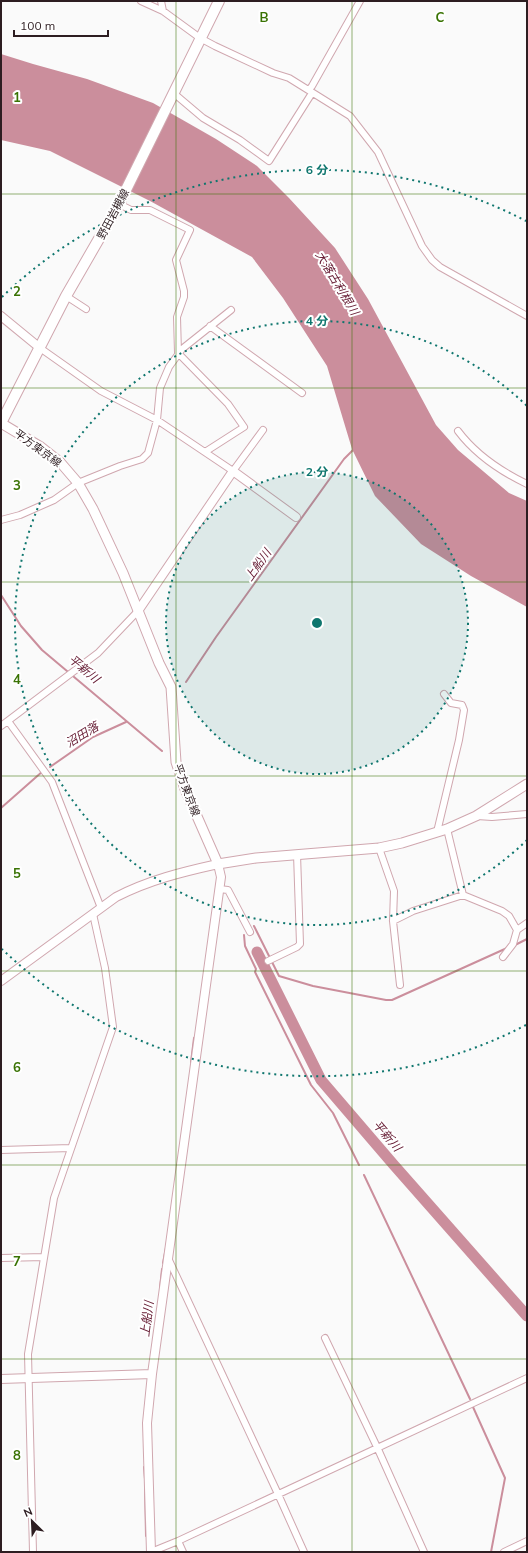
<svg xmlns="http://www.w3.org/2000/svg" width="528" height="1553" viewBox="0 0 528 1553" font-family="Mulish,'Noto Sans JP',sans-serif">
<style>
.water{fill:#cb8e9c}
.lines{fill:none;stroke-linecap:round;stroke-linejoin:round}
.stream{stroke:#cb8e9c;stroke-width:2}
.river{stroke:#cb8e9c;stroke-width:11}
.minor-casing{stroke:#d0a7af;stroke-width:8}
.tertiary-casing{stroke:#d0a7af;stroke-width:10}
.secondary-casing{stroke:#d0a7af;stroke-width:11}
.primary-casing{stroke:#d0a7af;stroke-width:12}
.minor{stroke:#fff;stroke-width:6}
.tertiary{stroke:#fff;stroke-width:8}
.secondary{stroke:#fff;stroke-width:9}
.primary{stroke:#fff;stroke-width:10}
.grid{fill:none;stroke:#3a7304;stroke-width:1;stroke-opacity:0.55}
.ring{fill:none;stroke:#0f766e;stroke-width:2;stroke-dasharray:2 4}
.labels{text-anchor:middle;stroke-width:4;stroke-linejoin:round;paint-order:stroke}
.street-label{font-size:11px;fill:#2d1d21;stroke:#fff}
.water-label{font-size:12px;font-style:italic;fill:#692037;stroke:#fff}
.grid-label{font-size:13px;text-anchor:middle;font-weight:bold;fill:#3a7304;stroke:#fff;stroke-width:4;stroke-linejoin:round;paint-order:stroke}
.centre{fill:#0f766e;stroke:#fff;stroke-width:2}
.ring-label{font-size:12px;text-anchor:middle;font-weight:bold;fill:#0f766e;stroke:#fff;stroke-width:4;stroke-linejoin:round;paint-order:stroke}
</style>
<rect width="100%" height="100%" fill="#fafafa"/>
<path class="water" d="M1,54L33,64L87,79L153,103L216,139L257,166L289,198L335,248L368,299L436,425L458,450L509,493L527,501V607L471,576L421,544L375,496L352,449L327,366L283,298L252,257L150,201L50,151L1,140Z"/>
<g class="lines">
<path class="stream" d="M1,595L21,626L42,650L162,751
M186,682L216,637L344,459L353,450
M50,767L93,737L126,722
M1,808L43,771
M254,926L279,976L313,986L386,1000H392L507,948
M244,935L245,946L256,969L255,972L311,1085L333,1113L359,1165
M515,945L527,939
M191,1062L194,1038L195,1037
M364,1175L470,1399
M163,1263L166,1248
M160,1288L162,1269
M473,1407L505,1478L491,1552
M144,1467L145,1479
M145,1485L146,1536"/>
<path class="river" d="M257,952L321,1080L393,1164L527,1316"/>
<defs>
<path id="minor" d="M141,1L163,11L200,38L215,46L273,73L289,78L350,116L378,152L422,246L432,260L440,267L527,316
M161,1L163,11
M309,90L312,86L360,1
M173,94L177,96L203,118L240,140L269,161L312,93
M119,204L131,210H150L190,230L176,260L184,291V297L177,317L178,353L228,404L244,427L205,452
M66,296L86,309
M210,326L302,393
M40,348L101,391L157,420L233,471L263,430
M458,431C476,455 500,471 527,484
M1,520L20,515L54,500L78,483L120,466L142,459L148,453L157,420L160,388L169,367L182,349L231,310
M8,721L52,782L101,908
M1,726L98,653L138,611
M477,816L492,817L527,814
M447,829L463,895
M437,832L459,740L464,710L462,705L451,703L444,694
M379,848L394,891L393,921L400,985
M219,889L228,890L250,932
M393,921L413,911L463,895L502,911L509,916L517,930L513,944L503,957
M517,930L527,923
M268,961L297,947L300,944L297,854
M1,1150L71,1148
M1,1258L44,1257
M168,1258L278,1494L304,1552
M325,1338L377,1447L424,1552
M178,1541L183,1552
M33,1552L28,1354L54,1198L113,1027L105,968L93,914
M151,1552L178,1541L527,1378
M504,1552L527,1541"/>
<path id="tertiary" d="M1,316L40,348
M138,611L233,471L296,517
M1,981L116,897C149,880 182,872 218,864L221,877L152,1374L147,1423L151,1552
M1,1379L152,1374"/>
<path id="secondary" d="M1,423L41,447L60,462L78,483L93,509L123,573L159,663L171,687L176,762L185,789L218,864L256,858L379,848L402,843L447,829L476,816L527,784"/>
<path id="primary" d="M1,423L66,296L119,204L219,1"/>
</defs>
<use href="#minor" class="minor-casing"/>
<use href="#tertiary" class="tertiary-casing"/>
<use href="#secondary" class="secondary-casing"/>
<use href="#primary" class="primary-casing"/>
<use href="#minor" class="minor"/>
<use href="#tertiary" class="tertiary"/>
<use href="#secondary" class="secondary"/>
<use href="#primary" class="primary"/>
</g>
<path class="grid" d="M176,1V1552M352,1V1552M1,194H527M1,388H527M1,582H527M1,776H527M1,971H527M1,1165H527M1,1359H527"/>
<circle cx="317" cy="623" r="151" fill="#0f766e" fill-opacity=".12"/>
<g class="ring">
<circle cx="317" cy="623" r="151"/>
<path d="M527 840A302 302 0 1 1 527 406"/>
<path d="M526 1025A453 453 0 0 1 2 949M2 297A453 453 0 0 1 526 221"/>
</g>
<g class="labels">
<g class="street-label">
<text transform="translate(113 214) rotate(-62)" y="4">野田岩槻線</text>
<text transform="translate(38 448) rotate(36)" y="4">平方東京線</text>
<text transform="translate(187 790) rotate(70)" y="4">平方東京線</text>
</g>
<g class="water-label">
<text transform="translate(337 283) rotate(59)" y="4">大落古利根川</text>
<text transform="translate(258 565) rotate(-55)" y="4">上船川</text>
<text transform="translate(84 669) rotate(40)" y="4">平新川</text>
<text transform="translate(82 735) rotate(-31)" y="4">沼田落</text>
<text transform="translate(387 1136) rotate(49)" y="4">平新川</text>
<text transform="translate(147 1319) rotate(-83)" y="4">上船川</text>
</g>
</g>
<g class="grid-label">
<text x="264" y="22">B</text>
<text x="440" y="22">C</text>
<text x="17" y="102">1</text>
<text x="17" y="296">2</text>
<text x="17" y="490">3</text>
<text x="17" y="684">4</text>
<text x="17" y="878">5</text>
<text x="17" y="1072">6</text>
<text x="17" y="1266">7</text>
<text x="17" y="1460">8</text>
</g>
<circle cx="317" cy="623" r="6" class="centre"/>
<g class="ring-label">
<text x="317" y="174">6 分</text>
<text x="317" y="325">4 分</text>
<text x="317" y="476">2 分</text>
</g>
<rect width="528" height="1553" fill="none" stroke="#2d1d21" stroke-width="4"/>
<g transform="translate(32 1521) rotate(336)" stroke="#ffffff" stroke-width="3" paint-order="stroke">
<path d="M0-3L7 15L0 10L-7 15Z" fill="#2d1d21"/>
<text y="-6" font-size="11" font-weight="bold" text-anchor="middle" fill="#2d1d21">N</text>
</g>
<path d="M14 30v6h94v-6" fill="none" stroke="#2d1d21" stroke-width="2"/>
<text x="20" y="30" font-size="12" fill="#2d1d21" stroke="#ffffff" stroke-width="3" paint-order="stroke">100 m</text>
</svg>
